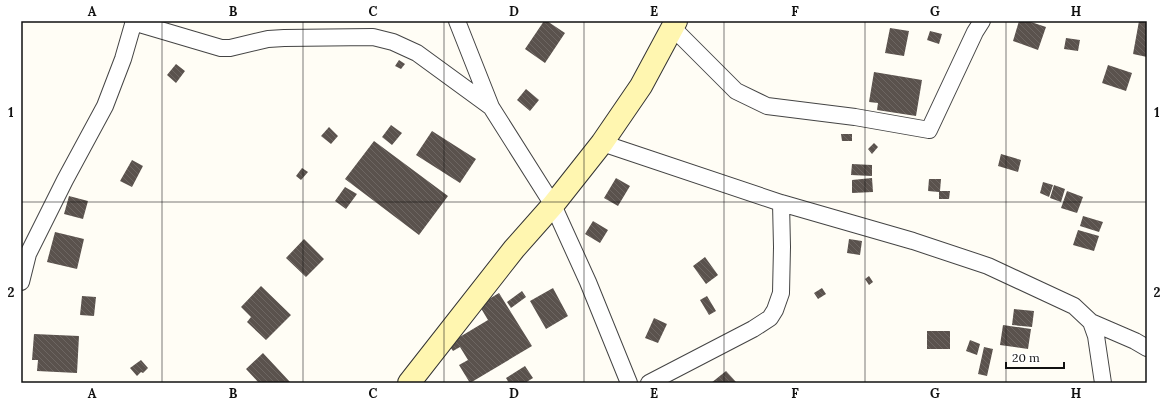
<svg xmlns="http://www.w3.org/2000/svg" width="1168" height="404" viewBox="0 0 1168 404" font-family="Lora,serif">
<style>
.building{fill:url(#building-back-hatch)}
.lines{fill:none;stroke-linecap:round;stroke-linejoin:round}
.street-casing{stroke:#444;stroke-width:18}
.secondary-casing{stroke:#333;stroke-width:24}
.street{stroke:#fff;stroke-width:16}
.secondary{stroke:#fff6b0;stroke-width:22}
.grid{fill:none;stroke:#111;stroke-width:1;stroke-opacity:0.55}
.neatline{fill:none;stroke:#111;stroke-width:1.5}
.grid-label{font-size:13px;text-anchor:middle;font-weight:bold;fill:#111}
</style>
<defs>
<pattern id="building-back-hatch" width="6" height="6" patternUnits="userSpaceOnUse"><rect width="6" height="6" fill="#5a524d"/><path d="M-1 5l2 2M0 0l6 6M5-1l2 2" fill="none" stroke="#6d6662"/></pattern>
</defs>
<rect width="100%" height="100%" fill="#fffdf5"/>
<path class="building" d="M544,21H547L565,33L545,63L525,49Z
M1019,21H1028L1046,27L1038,50L1013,41Z
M1139,21H1147V57L1133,54Z
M890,28L909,31L904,56L885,53Z
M930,31L942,34L939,44L927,40Z
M1066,38L1080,40L1078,51L1064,49Z
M399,60L405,64L401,69L395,66Z
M176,64L185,71L176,83L167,75Z
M1108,65L1132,73L1126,91L1102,83Z
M874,72L922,80L916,116L877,110L878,103L869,102Z
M526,89L539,100L530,111L517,100Z
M391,125L402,133L392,145L382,137Z
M329,127L338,136L331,144L321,136Z
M432,131L476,159L460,183L416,155Z
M841,134H852V141H842Z
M374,141L448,196L419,235L345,179Z
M874,143L878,147L872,154L868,149Z
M1001,154L1021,160L1018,172L998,166Z
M132,160L143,166L132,187L120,181Z
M852,164L872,165V176L851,175Z
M302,168L308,172L301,180L296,176Z
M616,178L630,186L618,206L604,198Z
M872,178L873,192L852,193V180Z
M929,179H941L940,191H950L949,199H939V192L928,191Z
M1043,182L1053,185L1049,197L1040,193Z
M1054,185L1065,189L1061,202L1050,198Z
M345,187L357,194L346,209L335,201Z
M1067,191L1083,197L1077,213L1061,208Z
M69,196L88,201L83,219L64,214Z
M1083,216L1103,222L1099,232L1080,226Z
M593,221L608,230L600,243L585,234Z
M1078,230L1099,236L1094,251L1073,245Z
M55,232L84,239L77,269L47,262Z
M304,239L324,259L306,277L286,258Z
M849,239L862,241L860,255L847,253Z
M705,257L718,275L706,284L693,266Z
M869,276L873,282L869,285L865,279Z
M261,286L291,315L266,340L247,322L251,317L241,307Z
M553,288L568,316L546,329L530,301Z
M822,288L826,294L818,299L814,293Z
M522,291L526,297L511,308L507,302Z
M499,293L532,346L470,383L459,365L468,360L460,347L453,351L448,344L488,320L479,305Z
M82,296L96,297L94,316L80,315Z
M707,296L716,311L709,315L700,300Z
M1014,309L1034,311L1032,327L1012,325Z
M654,318L667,324L658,343L645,338Z
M1003,325L1031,329L1028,349L1000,345Z
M927,331H950V349H927Z
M34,334L79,336L77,373L37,371L38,360H32Z
M970,340L980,344L977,355L966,351Z
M984,347L993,349L987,376L978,374Z
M263,353L290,382L288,383H259L246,369Z
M141,360L148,368L143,373L141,372L137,376L130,368Z
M525,366L533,378L525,383H509L506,378Z
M726,371L737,383H711Z"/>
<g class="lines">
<defs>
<path id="street" d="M457,21L491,107L553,205L588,282L629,383
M133,22L221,48H230L268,39L284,38L373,37L393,42L417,53L491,107
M673,28L736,91L767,106L855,117L929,130L975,32L982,21
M602,143L781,203L913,241L988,266L1074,306L1091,322L1135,341L1147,348
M21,282L28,254L65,180L105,106L123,59L134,21
M1091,322L1096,336L1103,383
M649,383L753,329L770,318L775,310L781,293L782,247L781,203"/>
<path id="secondary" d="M409,383L514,249L553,205L602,143L641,86L676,21"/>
</defs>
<use href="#street" class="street-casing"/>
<use href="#secondary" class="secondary-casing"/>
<use href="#street" class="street"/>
<use href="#secondary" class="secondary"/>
</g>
<path class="grid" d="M162,21V383M303,21V383M444,21V383M584,21V383M724,21V383M865,21V383M1006,21V383M21,202H1147"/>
<rect width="1168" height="404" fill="none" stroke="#ffffff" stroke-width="44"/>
<path d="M1006 362v6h58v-6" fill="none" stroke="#111111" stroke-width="2"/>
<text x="1012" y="362" font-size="12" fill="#111111" stroke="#ffffff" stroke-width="3" paint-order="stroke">20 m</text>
<rect x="22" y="22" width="1124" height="360" class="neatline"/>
<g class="grid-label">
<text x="92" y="16">A</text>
<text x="233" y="16">B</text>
<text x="373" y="16">C</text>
<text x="514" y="16">D</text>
<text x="654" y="16">E</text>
<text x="795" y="16">F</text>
<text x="935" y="16">G</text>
<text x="1076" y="16">H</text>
<text x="11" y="117">1</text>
<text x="1157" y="117">1</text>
<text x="11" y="297">2</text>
<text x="1157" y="297">2</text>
<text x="92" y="398">A</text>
<text x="233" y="398">B</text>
<text x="373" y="398">C</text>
<text x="514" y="398">D</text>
<text x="654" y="398">E</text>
<text x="795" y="398">F</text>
<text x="935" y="398">G</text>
<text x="1076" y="398">H</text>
</g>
</svg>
